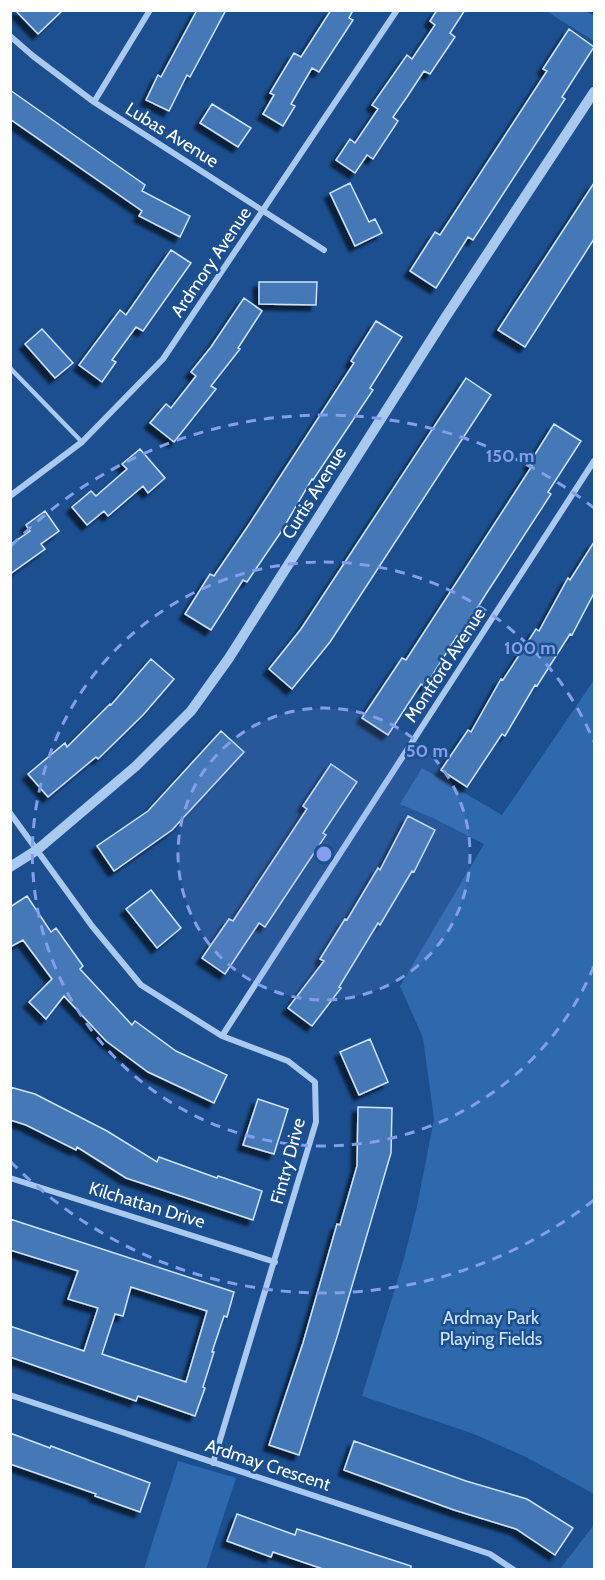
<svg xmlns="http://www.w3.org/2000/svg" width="605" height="1580" viewBox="0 0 605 1580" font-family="Cabin,sans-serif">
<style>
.green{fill:#2e69ad}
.building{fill:#4478b7;stroke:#cfe3fa;stroke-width:1.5;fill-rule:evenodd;filter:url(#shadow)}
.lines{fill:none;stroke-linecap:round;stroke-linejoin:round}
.service{stroke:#a9c9ee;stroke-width:4.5}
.minor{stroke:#a9c9ee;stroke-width:6}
.tertiary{stroke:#a9c9ee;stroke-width:10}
.ring{fill:none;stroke:#839eea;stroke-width:3;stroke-dasharray:10 8}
.labels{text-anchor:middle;stroke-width:5;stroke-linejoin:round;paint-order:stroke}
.street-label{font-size:18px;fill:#fff;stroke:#1b4f8f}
.park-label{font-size:18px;fill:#cfe3fa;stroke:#1b4f8f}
.centre{fill:#839eea;stroke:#1b4f8f;stroke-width:3}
.ring-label{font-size:18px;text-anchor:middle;font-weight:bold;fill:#839eea;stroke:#1b4f8f;stroke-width:5;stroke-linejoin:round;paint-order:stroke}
</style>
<defs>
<filter id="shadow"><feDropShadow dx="-5.5" dy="5.5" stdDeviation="1.5" flood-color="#0009"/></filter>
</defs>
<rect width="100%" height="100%" fill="#1b4f8f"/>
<path class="green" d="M546,11H585L594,16V41Z
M594,680V1494L526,1457L474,1434L362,1396L403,1262L417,1206L434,1119L423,1038L400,986L484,844L433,818L400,804L422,768L502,815Z
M178,1461L236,1478L206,1569H144Z
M594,1520V1569H560L593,1526Z"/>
<path class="building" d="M15,10H63L38,34Z
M197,10H226L190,77L187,75L169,111L146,100L158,75L161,77Z
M331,10H353L349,18L353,20L319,72L312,68L291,104L295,106L283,126L263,114L274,95L270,93L294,53L301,57Z
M437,10H465L450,33L455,37L430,74L424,71L407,97L393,117L398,121L373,159L367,155L355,173L336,160L350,139L355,143L378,109L372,105L407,55L412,59L435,25L430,21Z
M569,29L594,47L562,97L565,99L473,240L468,237L436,288L410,271L435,232L440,235L547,71L543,69Z
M10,90L145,185L142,191L190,216L180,237L139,216L142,211L10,119Z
M212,104L251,128L238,147L200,123Z
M350,183L369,222L375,219L382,233L355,246L330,193Z
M594,183V239L525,347L498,330Z
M171,250L191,263L143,331L136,327L112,360L116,362L102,382L79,365L120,310L126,315Z
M259,282H317L316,305L259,304Z
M244,298L262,311L238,348L240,349L211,386L216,389L174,442L150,423L166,404L171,408L196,376L191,372L211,347Z
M376,321L402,337L370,388L373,390L313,480L312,479L281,532L247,582L243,580L211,630L185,614L210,574L214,576L248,526L354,363L351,361Z
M42,329L73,363L55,378L25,344Z
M466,378L491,395L330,642L292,689L269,669L301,629Z
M554,424L581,441L548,492L551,494L486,594L459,637L457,636L425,687L421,684L388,735L362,718L402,658L406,660L532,466L529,464Z
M140,449L165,478L148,493L143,486L108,516L104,511L87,525L72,507L91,491L96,496L127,469L122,464Z
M45,511L59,531L41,544L45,549L10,574V545L30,531L26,525Z
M594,542V593L572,635L570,634L537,686L535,685L505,736L502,734L467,787L441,770L468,730L471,732L501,679L503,680L536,629L539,631L568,578L570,580Z
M151,659L174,679L143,715L98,759L96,757L48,797L28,774L65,743L67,747L110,704L111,705Z
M221,731L244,752L172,830L114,871L97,846L148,811Z
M331,764L357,782L323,833L326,835L265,927L259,923L225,974L202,958L229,919L233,921L307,809L303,806Z
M408,816L435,830L414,872L412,871L380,925L378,923L339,987L341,988L312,1026L288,1008L324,961L320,959L345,919L347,920L378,868L380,870Z
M151,890L181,928L157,948L126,909Z
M27,896L51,932L56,928L83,966L80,969L132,1025L135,1021L176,1051L227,1075L214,1103L148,1072L106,1041L64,996L46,1019L29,1002L52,979L23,940L10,947V907Z
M370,1039L388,1082L359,1095L340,1052Z
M10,1087L35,1094L107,1131L157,1162L159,1157L217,1178L218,1176L262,1191L253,1220L126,1178L77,1147L76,1150L26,1125L10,1120Z
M258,1099L288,1109L274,1154L243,1145Z
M358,1107L392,1108L391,1153L337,1337L299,1455L269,1445L303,1343L337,1224L340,1225L357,1166Z
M10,1219L234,1292L227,1317L224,1316L212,1352H214L203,1387L205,1388L195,1416L138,1396L136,1401L10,1357V1326L84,1351L98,1308L68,1299L78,1271L10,1250ZM131,1287L207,1311L186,1382L102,1354L115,1314L123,1316Z
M10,1433L50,1448L51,1446L150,1483L140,1512L95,1496L96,1494L10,1464Z
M354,1441L466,1481L527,1499L573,1528L555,1555L516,1529L454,1510L344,1470Z
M237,1514L295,1535L297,1529L411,1566V1569H323L273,1552L271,1557L227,1541Z"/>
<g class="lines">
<path class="service" d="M10,368L82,442"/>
<path class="minor" d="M10,36L33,56L94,102L324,250
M94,102L150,10
M10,496L82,442L163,359L397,10
M10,813L92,926L141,985L222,1036L288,1061L315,1082L316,1122L213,1463
M222,1036L594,461
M10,1178L275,1262
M10,1395L490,1554L514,1570"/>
<path class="tertiary" d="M10,867L37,850L136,766L191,711L229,658L445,318L594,92"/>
</g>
<circle cx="324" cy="854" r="146" fill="#839eea" fill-opacity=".12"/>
<g class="ring">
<circle cx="324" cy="854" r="146"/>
<path d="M594 966A292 292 0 1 1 594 742"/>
<path d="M594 1200A439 439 0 0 1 11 1162M11 546A439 439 0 0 1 594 508"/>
</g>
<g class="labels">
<g class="street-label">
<text transform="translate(172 135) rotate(32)" y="6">Lubas Avenue</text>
<text transform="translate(211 262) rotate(-56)" y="6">Ardmory Avenue</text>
<text transform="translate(314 493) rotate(-58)" y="6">Curtis Avenue</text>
<text transform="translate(445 665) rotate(-57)" y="6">Montford Avenue</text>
<text transform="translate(288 1161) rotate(-75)" y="6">Fintry Drive</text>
<text transform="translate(147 1205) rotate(17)" y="6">Kilchattan Drive</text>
<text transform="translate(268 1465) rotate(18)" y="6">Ardmay Crescent</text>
</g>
<g class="park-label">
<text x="491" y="1324">Ardmay Park<tspan x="491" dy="21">Playing Fields</tspan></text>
</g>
</g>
<circle cx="324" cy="854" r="9" class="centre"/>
<g class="ring-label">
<text x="510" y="462">150 m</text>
<text x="530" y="654">100 m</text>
<text x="427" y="757">50 m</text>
</g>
<rect width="605" height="1580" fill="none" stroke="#ffffff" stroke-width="24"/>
</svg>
